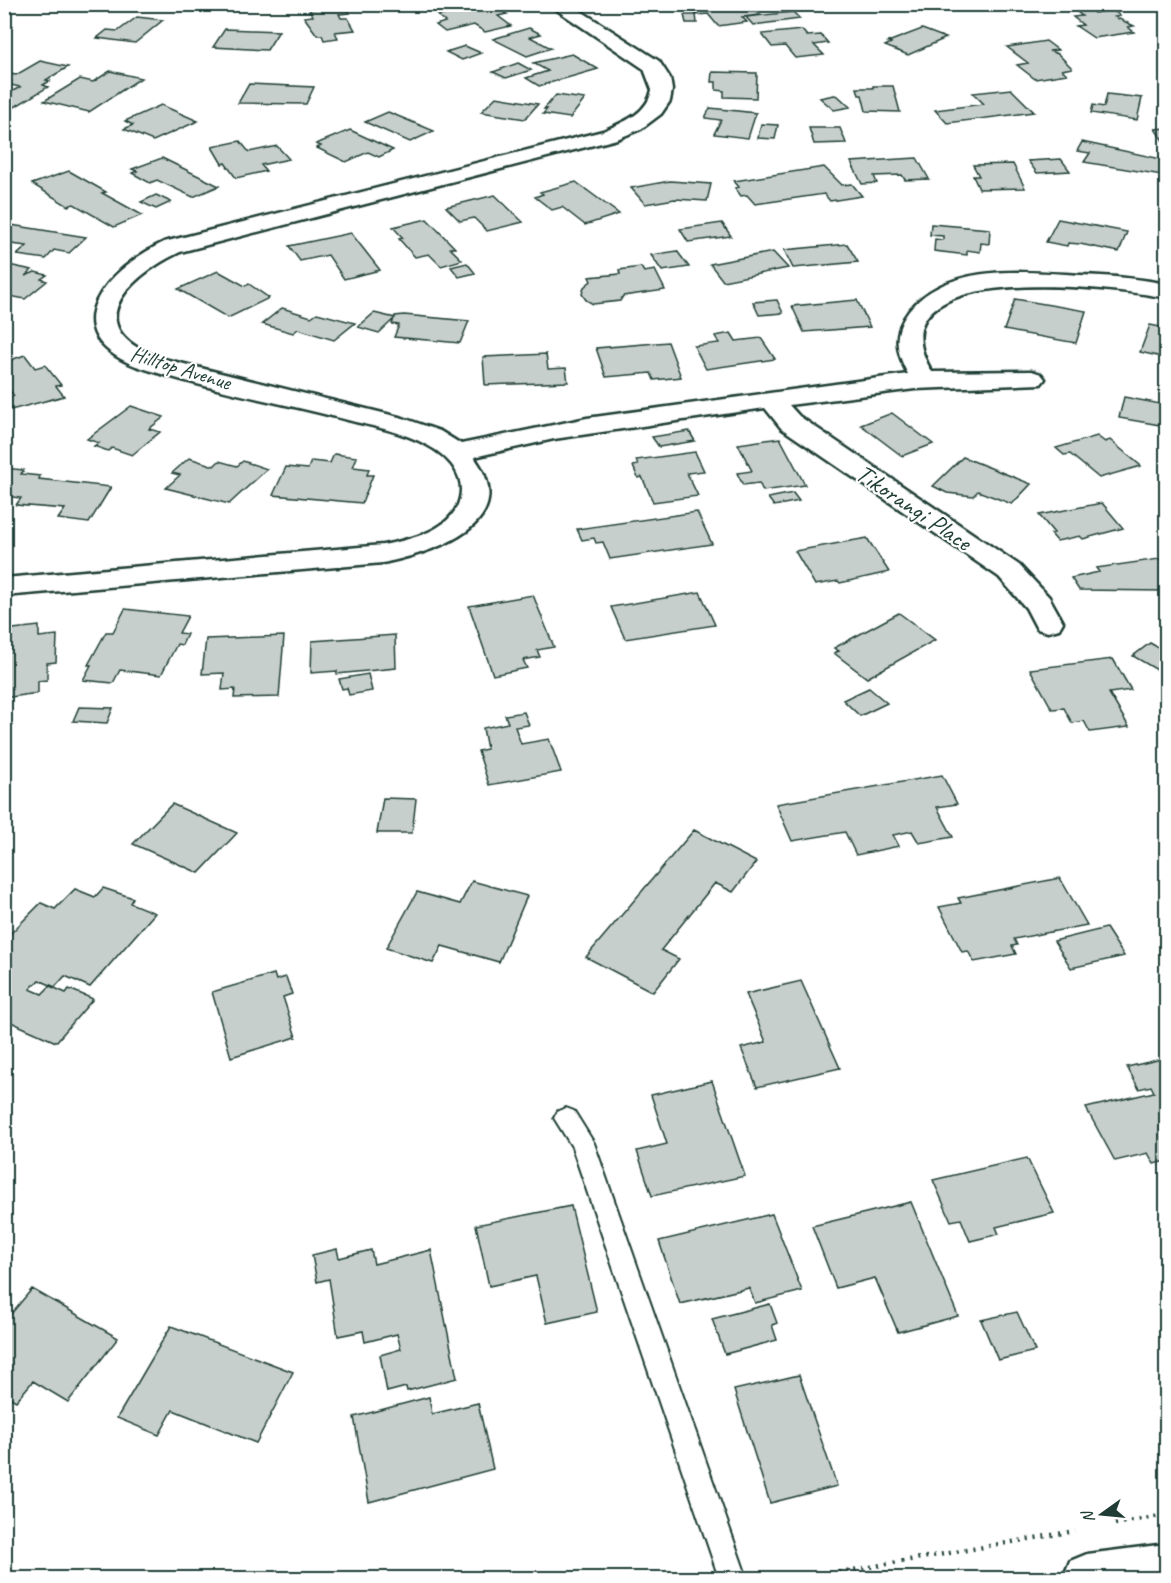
<svg xmlns="http://www.w3.org/2000/svg" width="1171" height="1583" viewBox="0 0 1171 1583" font-family="Caveat,sans-serif">
<style>
.building{fill:#c7cfcc;stroke:#1f3d34;stroke-width:1.5}
.lines{fill:none;stroke-linecap:round;stroke-linejoin:round}
.service-casing{stroke:#1f3d34;stroke-width:4}
.minor-casing{stroke:#1f3d34;stroke-width:5}
.trunk-casing{stroke:#1f3d34;stroke-width:5}
.path{stroke:#1f3d34;stroke-width:4.5;stroke-dasharray:2 6;stroke-linecap:butt}
.service{fill:#fff;fill-rule:evenodd}
.minor{fill:#fff;fill-rule:evenodd}
.trunk{fill:#fff;fill-rule:evenodd}
.labels{text-anchor:middle;stroke-width:4.5;stroke-linejoin:round;paint-order:stroke}
.far-street-label{font-size:22px;fill:#1f3d34;stroke:#fff}
.street-label{font-size:26px;fill:#1f3d34;stroke:#fff}
</style>
<rect width="100%" height="100%" fill="#fff"/>
<filter id="ink" filterUnits="userSpaceOnUse"><feTurbulence type="fractalNoise" baseFrequency=".0167" numOctaves="2"/><feDisplacementMap in="SourceGraphic" scale="12" xChannelSelector="R" yChannelSelector="G"/><feConvolveMatrix kernelMatrix="1 2 1 2 8 2 1 2 1" color-interpolation-filters="sRGB"/></filter>
<g filter="url(#ink)">
<path class="building" d="M721,4H751L760,15L742,17L747,22L718,26L708,14L697,15L691,8Z
M933,4H976L939,10Z
M489,5L507,14L498,16L511,26L485,32L474,25L445,32L436,25L445,22L438,16Z
M346,6L350,13L339,14L341,18H348L355,30L335,32L338,38L324,40L322,35H317L304,17L313,16L309,9Z
M1090,10L1094,13L1113,10L1120,16L1115,17L1134,26L1128,27L1134,32L1094,38L1076,26L1083,25L1073,17L1082,16L1077,12Z
M793,12L800,19L753,25L746,17Z
M684,15H696L697,23H686Z
M137,17L163,20L135,43L97,38L107,30L118,31Z
M529,28L541,34L530,37L551,48L527,56L493,39Z
M225,29L279,31L267,50L213,47Z
M922,29L946,38L908,55L885,46L891,43L888,42Z
M802,30L807,36L821,35L828,43L814,45L824,55L795,58L785,46L772,47L762,34Z
M1046,41L1058,50L1049,51L1058,54L1072,68L1062,70L1067,74L1035,79L1017,65L1028,63L1007,47Z
M465,46L481,53L462,60L446,52Z
M572,54L598,69L539,86L526,78L548,71L533,63Z
M40,61L68,67L46,80L50,81L43,85L48,87L13,108L4,106V96L20,87L11,85L4,89V73L16,75Z
M518,63L531,70L506,78L493,72Z
M110,71L141,78L89,112L44,101L80,79L93,82Z
M712,72L757,73L756,98L724,97V91L716,90V82H711Z
M249,84L314,87L306,104L238,103Z
M873,86H893L900,112L866,111L862,95H859L857,88H873Z
M1011,89L1034,112L947,123L935,110L984,104L973,93Z
M1107,94L1142,98L1137,120L1091,113L1093,105L1104,107Z
M556,95L585,99L570,118L543,114L547,109H544Z
M834,95L838,96L850,107L834,110L820,98Z
M496,97L538,104L525,119L481,112Z
M161,105L198,121L153,141L124,129L133,125L125,121Z
M710,108L756,113L748,138L714,134L721,120L705,118Z
M388,112L434,131L410,142L365,122Z
M761,124L778,125L775,139L758,138Z
M809,128H840L846,143L814,144Z
M1166,128V142H1164L1155,129Z
M350,130L393,150L379,157L368,152L346,162L317,148L321,146L316,144Z
M240,141L249,152L277,146L289,159L261,165L266,171L236,178L225,163L222,164L212,147Z
M1082,142L1166,160V168L1162,175L1084,162L1090,153L1077,151Z
M162,158L219,186L193,197L157,180L150,183L132,173L137,171L132,169Z
M917,158L929,179L905,180L902,175L874,176L877,183L862,184L851,162Z
M1061,159L1070,171L1037,173L1028,161Z
M1013,164L1025,188L979,189L973,176H979L973,165Z
M824,167L842,185L852,184L862,196L830,201L824,194L755,204L747,195L741,196L735,188L739,187L734,181Z
M69,171L106,192L102,193L142,215L114,227L74,204L68,206L32,184Z
M670,181L711,184L707,201L675,199L645,204L631,188Z
M576,182L619,214L585,225L562,207L552,210L535,197L543,194L540,192Z
M156,195L171,202L156,209L141,202Z
M495,195L523,222L487,231L474,218L460,221L446,207Z
M427,219L455,248H450L462,260L441,266L429,254L415,257L399,239L403,238L393,227Z
M1058,219L1127,232L1119,252L1080,244L1068,243L1067,246L1046,242Z
M722,223L731,236L688,242L680,229Z
M931,224L990,229L989,244L981,243L980,252L967,250V255L934,251L935,239L943,240V236L930,235Z
M11,225L86,237L69,253L54,250L46,259L17,255L27,246L4,243V231Z
M351,233L380,270L344,279L328,255L300,261L289,246Z
M847,244L858,262L793,268L784,250Z
M677,251L689,267L662,271L651,255Z
M773,252L788,268L723,281L710,264Z
M467,263L475,273L459,277L451,267Z
M4,264L32,270L25,276L35,272L47,275L41,279L47,281L25,299L4,295Z
M641,267L644,272L655,270L665,290L623,296L620,301L593,304L586,300L582,294L584,287L591,281L589,277L620,274L619,270Z
M218,271L245,286L249,284L269,298L228,318L178,289Z
M1015,299L1086,311L1076,343L1004,330Z
M777,300L783,313L759,315L753,302Z
M857,300L870,327L804,332L792,306Z
M282,308L311,317L317,313L355,323L334,340L298,329L293,333L262,324Z
M374,313L395,318L379,333L358,327Z
M404,315L469,321L460,343L394,337L399,325L392,324L395,316Z
M1150,325L1166,328V358L1140,352Z
M731,333L736,341L761,338L775,359L706,369L694,346L719,343L715,336Z
M668,342L681,377L654,380L651,373L606,377L596,348Z
M546,354L548,369L566,368L568,382L485,385L483,357Z
M25,355L35,368L45,365L61,385L56,386L64,396L11,410L4,401L14,396L4,383V365L7,364L5,362Z
M1124,397L1166,405V426L1119,418Z
M131,406L164,417L149,429L160,432L132,455L112,448L108,451L94,446L99,443L87,439Z
M892,413L933,444L902,456L861,425Z
M689,431L695,441L659,447L652,437Z
M1097,436L1105,442L1110,440L1141,466L1099,478L1070,454L1064,455L1056,448Z
M780,438L805,485L763,491L759,483L743,485L737,473L752,471L738,444Z
M695,452L704,471L687,473L698,496L653,502L642,477L638,478L633,466L638,465L636,460Z
M334,454L357,457L353,467L369,469L367,475H373L362,503L273,495L286,467L308,469L311,461L330,463Z
M963,457L1031,484L1012,504L978,491L973,496L947,493L933,486Z
M189,458L214,466L219,461L237,466L243,461L267,469L229,504L166,488L180,475L172,473Z
M4,468L24,470L21,474L40,476L39,479L111,487L89,523L58,519L65,509L16,505L21,498L4,496Z
M793,493L799,501L774,506L768,498Z
M1102,503L1123,528L1083,539L1080,536L1057,541L1051,534L1054,533L1039,515Z
M697,512L712,544L610,559L603,542L596,543L594,538L582,540L577,529Z
M867,538L889,572L840,583L838,581L815,585L795,551Z
M1166,558V591L1079,590L1071,578L1099,572L1096,568Z
M700,592L715,625L625,639L611,607Z
M533,595L554,647L537,650L540,657L523,660L527,668L493,675L469,606Z
M125,609L188,616L179,633L187,634L182,645L177,644L161,675L120,670L113,683L83,680L91,665H88L106,632H113Z
M899,613L935,640L867,678L834,653L839,651L834,648Z
M39,626V637L57,635L56,662L47,663V680L38,681V693L4,698V630Z
M395,635L396,668L337,674V671L311,673L312,641Z
M284,636L279,697L234,698L235,689L222,690L224,673L202,674L206,639Z
M1150,643L1166,652V672L1164,674L1133,656Z
M1113,659L1131,690L1109,693L1129,727L1090,732L1084,721L1072,723L1064,708L1052,709L1030,669Z
M368,674L372,691L349,695L347,688L342,689L339,679Z
M869,688L887,703L860,716L843,700Z
M79,707L113,708L107,723L73,721Z
M524,712L529,725L515,727L521,744L549,739L561,772L489,785L478,751L487,749L483,728L508,723L505,715Z
M942,775L957,804L937,807L953,837L919,843L912,831L893,835L899,846L856,855L845,832L792,841L776,804Z
M383,798L416,799L412,833H377Z
M172,804L237,833L199,873L133,844Z
M694,830L756,862L733,892L715,883L661,950L679,959L653,992L586,957Z
M1060,878L1087,925L1014,939L1017,945L1012,946L1016,954L974,962L968,951L962,952L939,907L961,903L958,898Z
M472,881L527,896L499,962L442,946L433,963L386,948L417,892L460,904Z
M103,888L133,898L130,903L155,913L90,987L65,976L55,987L39,980L30,989L42,994L50,986L66,993L69,989L93,999L56,1042L4,1019V988L9,983L4,981V954L9,950L4,948V940L41,903L55,909L75,889L95,897Z
M1106,928L1124,956L1071,968L1054,941Z
M274,974L276,980L286,977L292,994L283,997L296,1037L231,1057L212,992Z
M801,981L840,1068L757,1087L741,1048L766,1042L746,994Z
M1166,1058V1161L1154,1164L1148,1153L1115,1161L1086,1108L1154,1092L1151,1086L1139,1089L1127,1067Z
M712,1081L745,1176L652,1196L637,1151L667,1144L651,1095Z
M1027,1158L1054,1213L996,1227L999,1234L970,1241L961,1219L951,1221L933,1180Z
M911,1202L958,1316L898,1332L875,1278L836,1288L812,1226Z
M571,1206L597,1312L547,1323L536,1276L489,1286L476,1225Z
M772,1214L802,1291L755,1303L749,1288L680,1304L659,1241Z
M337,1249L339,1258L371,1250L374,1264L431,1250L457,1378L407,1391L406,1387L387,1392L380,1355L401,1349L397,1334L365,1342L363,1331L338,1336L329,1279L317,1282L312,1255Z
M32,1289L118,1338L68,1402L33,1381L16,1401L4,1394V1322Z
M770,1304L777,1323L772,1325L777,1340L725,1354L712,1319Z
M1017,1312L1035,1351L998,1360L981,1320Z
M171,1326L293,1372L256,1443L173,1410L159,1435L117,1418Z
M799,1375L837,1486L770,1503L734,1390Z
M429,1397L432,1414L478,1403L493,1469L369,1502L354,1417Z"/>
<g class="lines">
<defs>
<path id="service" d="M566,1108L574,1111L594,1143L747,1578H719L572,1147L554,1118L558,1111Z"/>
<path id="minor" d="M548,4H570L659,61L670,78L672,90L670,101L661,114L641,129L617,139L180,252C123,279 77,331 164,359L403,418L440,431L461,444L587,418L908,374C896,352 892,333 909,311C948,262 1025,272 1080,275C1109,276 1138,278 1166,284V298C1116,287 864,257 932,372L1032,371L1041,374L1045,379L1041,384L915,389L789,405L799,416L1019,565L1049,597L1063,622L1059,629L1048,632L1037,629L1026,608L999,577L781,428L765,408L554,439L474,457C524,525 433,552 383,563L4,596V578L383,545C411,539 453,531 460,498C465,477 451,460 434,449C407,432 374,427 344,419C275,401 203,389 136,366C49,331 109,268 164,242L603,131C624,122 647,114 652,90L644,69Z"/>
<path id="trunk" d="M1166,1544V1578H1063L1070,1561L1087,1554Z"/>
</defs>
<use href="#service" class="service-casing"/>
<use href="#minor" class="minor-casing"/>
<use href="#trunk" class="trunk-casing"/>
<path class="path" d="M1115,1524L1166,1515
M807,1578L1075,1531"/>
<use href="#service" class="service"/>
<use href="#minor" class="minor"/>
<use href="#trunk" class="trunk"/>
</g>
</g>
<g class="labels">
<g class="far-street-label">
<text transform="translate(181 367) rotate(17)" y="8">Hilltop Avenue</text>
</g>
<g class="street-label">
<text transform="translate(914 507) rotate(34)" y="9">Tikorangi Place</text>
</g>
</g>
<rect width="1171" height="1583" fill="none" stroke="#fff" stroke-width="24"/>
<rect x="12" y="12" width="1147" height="1559" fill="none" stroke="#1f3d34" stroke-width="2" filter="url(#ink)"/>
<g transform="translate(1102 1514) rotate(255)" stroke="#ffffff" stroke-width="4.5" paint-order="stroke">
<path d="M0-4.5L10 22L0 15L-10 22Z" fill="#1f3d34"/>
<text y="-9" font-size="16" font-weight="bold" text-anchor="middle" fill="#1f3d34">N</text>
</g>
</svg>
